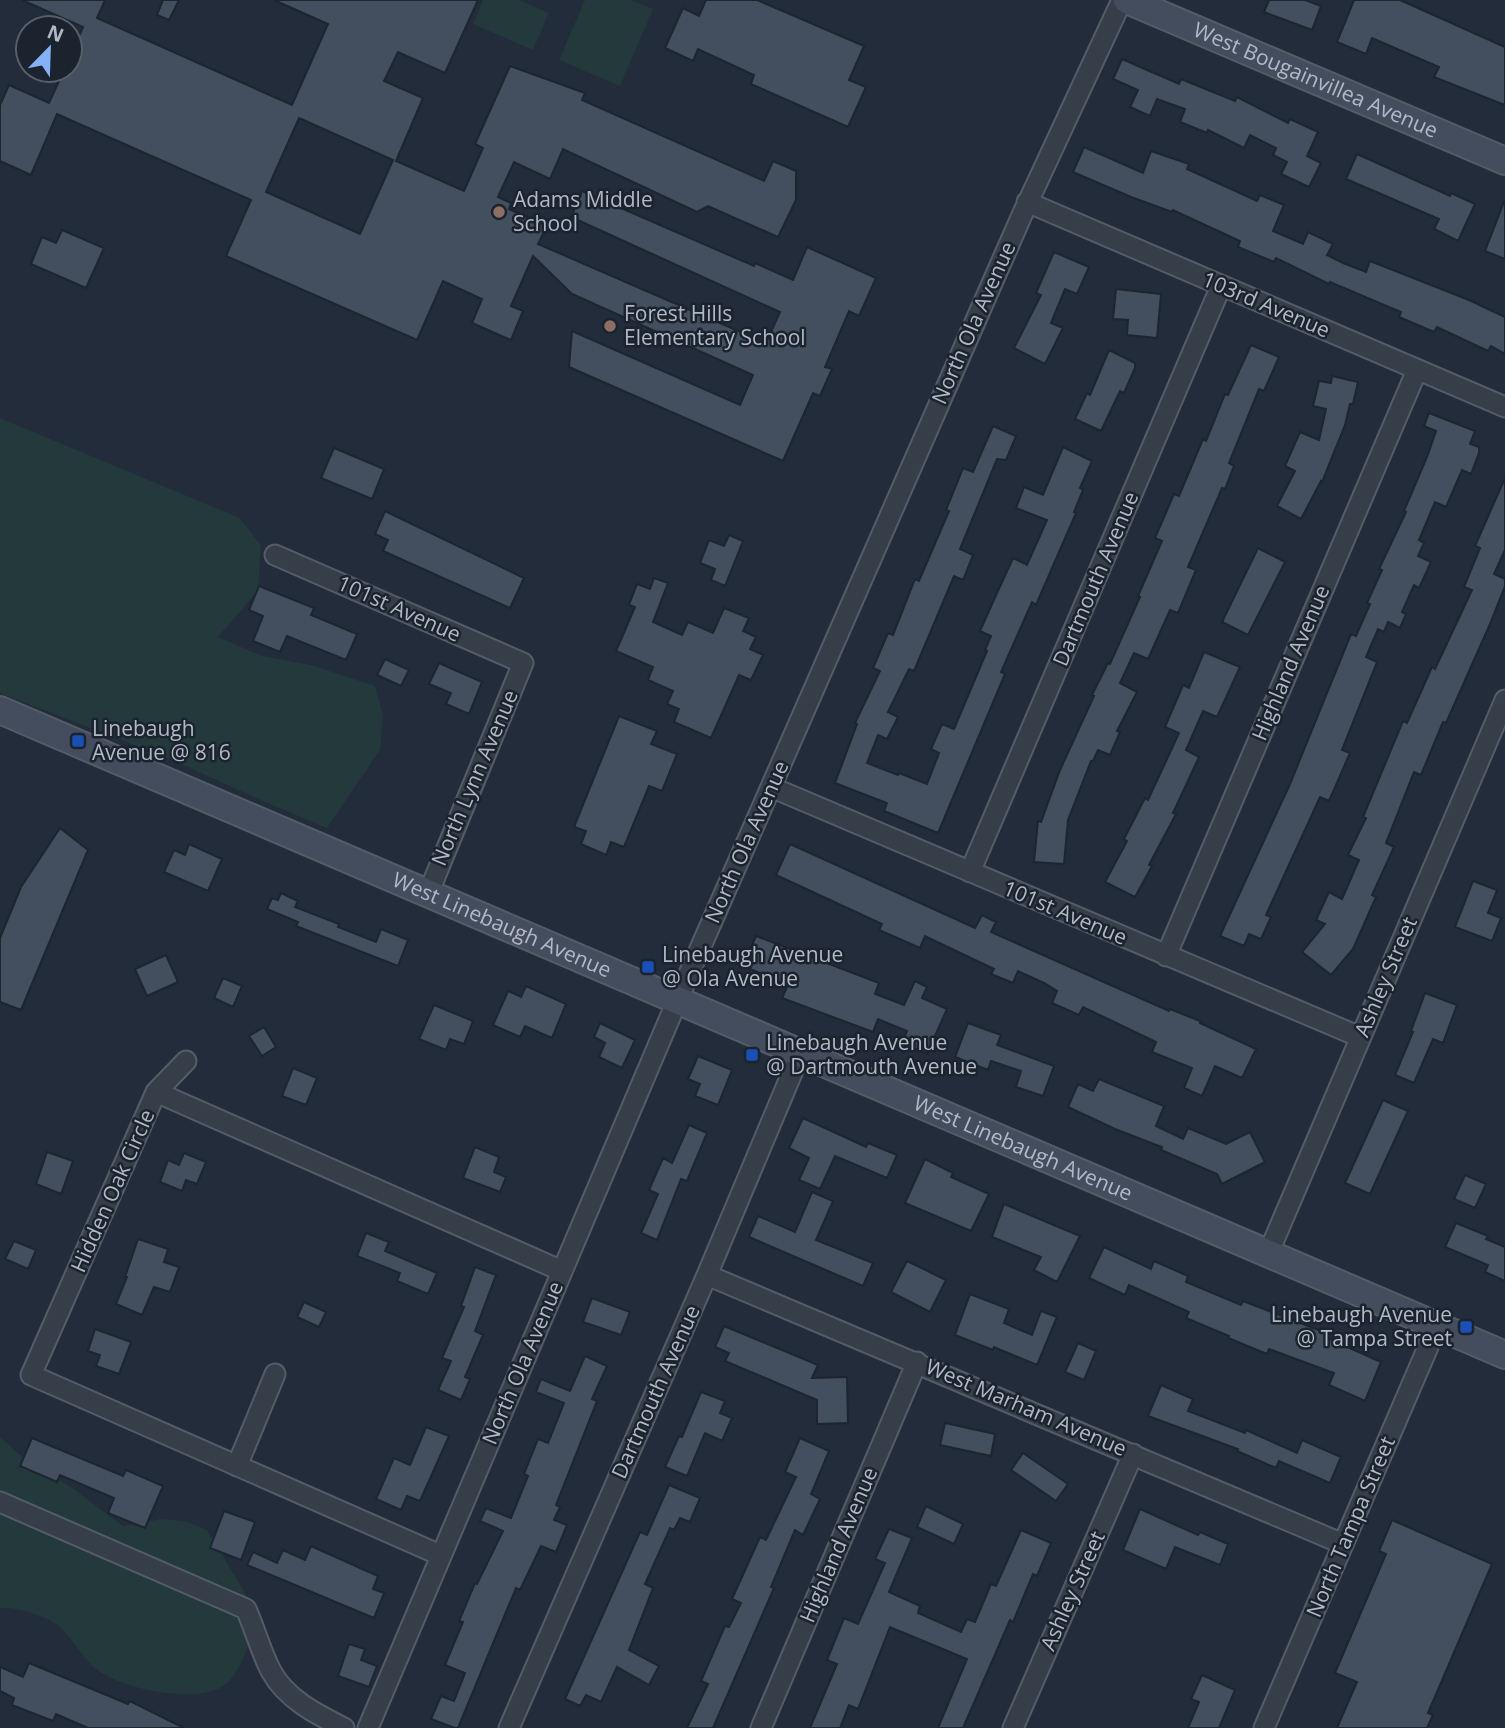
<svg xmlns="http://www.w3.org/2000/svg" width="1505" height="1728" viewBox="0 0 1505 1728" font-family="'Open Sans',sans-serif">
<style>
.green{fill:#24393b}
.building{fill:#434f5e;stroke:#1d2531;stroke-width:2;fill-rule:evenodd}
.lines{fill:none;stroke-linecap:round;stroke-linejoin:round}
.street-casing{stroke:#545c68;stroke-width:23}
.secondary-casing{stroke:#545c68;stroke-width:30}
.street{stroke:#363e4a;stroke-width:19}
.secondary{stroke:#444d5d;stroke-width:26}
.education-dot{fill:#8d6e63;stroke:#1b232f;stroke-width:2.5}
.transit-dot{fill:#1a4fb4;stroke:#1b232f;stroke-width:2.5}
.labels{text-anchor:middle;stroke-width:5;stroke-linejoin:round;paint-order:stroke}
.street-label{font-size:21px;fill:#b1b9c6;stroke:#1b232f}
.poi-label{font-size:21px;fill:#b1b9c6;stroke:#1b232f;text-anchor:start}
</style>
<rect width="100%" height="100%" fill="#222c3a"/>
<path class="green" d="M483,0H519L549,13L533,50L473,24Z
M585,0H631L653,9L620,86L559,60Z
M0,418L240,518L261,546L258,591L218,637L262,656L311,665L375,686L383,716L380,750L327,828L265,802L168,758L0,693Z
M0,1437L27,1461L71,1487L123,1526L162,1519L185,1521L207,1530L248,1598L0,1491Z
M0,1514L238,1617L250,1642C244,1656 238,1675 226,1684C200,1706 119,1689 95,1668C80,1656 71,1634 56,1624C41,1614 17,1607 0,1608Z"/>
<path class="building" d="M22,0H105L97,18L292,105L328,24L274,0H478L445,73L398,52L384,81L423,98L396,161L464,191L483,148L475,144L510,66L585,93L582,100L764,181L773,161L796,171V200L778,237L708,206L697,212L563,149L550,179L514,162L498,197L511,203L509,209L547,226L538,244L766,343L780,312L571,217L582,191L754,266L755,263L793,280L807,247L876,278L859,316L849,311L825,367L832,369L820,396L813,393L783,461L569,367L572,331L740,405L753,375L572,294L533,256L511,306L523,311L511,340L472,323L482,299L443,281L417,340L226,256L251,200L57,114L31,175L0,161V105L9,85L49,103L64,70H70V57L83,27ZM299,118L393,160L360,234L266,192Z
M163,0H179L169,20L157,15Z
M706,0H757L864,46L849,80L866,87L848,127L751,84L754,75L698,49L693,61L665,48L683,8L699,16Z
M1269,0H1305L1321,6L1312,30L1264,12Z
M1354,0H1400L1505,47V105L1434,77L1439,67L1372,38L1366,54L1337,42Z
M1122,59L1179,84L1181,79L1235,101L1237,97L1288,123L1290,119L1318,132L1307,156L1321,163L1309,187L1281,174L1287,162L1273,155L1276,148L1250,135L1244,148L1208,130L1207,133L1180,122L1185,109L1157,99L1150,116L1130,107L1138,90L1113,79Z
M1084,147L1143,173L1151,151L1189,164L1187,169L1257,201L1260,195L1284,205L1273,231L1303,244L1308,232L1333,244L1327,255L1343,263L1366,272L1370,261L1469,300L1505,317V354L1491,346L1488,351L1437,327L1434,332L1399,317L1401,312L1330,282L1329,284L1276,258L1274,262L1238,247L1240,241L1173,210L1172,212L1131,197L1073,172Z
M1357,154L1450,196L1451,193L1475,204L1458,241L1434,229L1439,219L1346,179Z
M1504,202H1505V259L1485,251Z
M62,230L104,248L86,288L31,264L42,237L56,243Z
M1054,252L1089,267L1077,294L1065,289L1051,323L1063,328L1045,364L1014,348L1041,295L1036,293Z
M1116,289L1161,294L1157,338L1127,335L1128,320L1113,319Z
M1251,345L1279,357L1264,391L1259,389L1229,463L1234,466L1225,489L1222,488L1188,567L1196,570L1178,613L1170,610L1148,659L1134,653L1120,683L1137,692L1117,731L1120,732L1110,755L1098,750L1093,761H1091L1068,820L1064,864L1034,862L1038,821L1041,822L1060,770L1094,696L1092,695L1108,663L1110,664L1140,597L1138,596L1162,541L1155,538L1174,494L1179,496L1203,439L1206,441L1225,394L1228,395Z
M1109,350L1135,363V368L1124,393L1120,391L1101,431L1075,419L1087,393L1090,395Z
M1332,376L1358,382L1353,404H1350L1345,425L1322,482L1321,481L1301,519L1277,506L1295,471L1285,466L1300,432L1319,440L1326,409L1313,406L1319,381L1331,383Z
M1429,413L1475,431L1470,444L1479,447V453L1471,474L1462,470L1446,507L1435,502L1419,540L1424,543L1418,556L1431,562L1419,588L1414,585L1402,612L1406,614L1400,628L1388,622L1384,632L1378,629L1366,657L1377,662L1342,750L1350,753L1329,801L1320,797L1266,915L1271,917L1261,939L1249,934L1244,946L1220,936L1290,784L1351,634L1356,636L1370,604L1367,603L1382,570L1379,569L1406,512L1404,511L1427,457L1436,431L1424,426Z
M993,426L1016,436L1006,460L997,459L960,549L973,555L963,580L954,576L914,671L909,669L888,712L898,717L887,739L878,735L867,763L898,775L899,773L927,784L939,753L931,749L942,724L954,729L987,651L985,650L991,636L980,631L992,604L1013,558L1027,565L1047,520L1016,508L1024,487L1043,495L1063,447L1092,461L1080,488L1083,490L1074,512L1076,513L1036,605L1032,602L1001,672L1005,674L938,833L884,811L887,803L835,783L857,724L855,723L880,671L873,668L888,633L893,635L915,579L919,581L949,511L946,510L963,468L973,472Z
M334,448L384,469L372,499L321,478Z
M1505,478V550L1494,574L1505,579V586L1490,624L1446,723L1443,722L1421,775L1414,772L1386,843L1394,847L1372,895L1376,897L1353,949L1331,975L1302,952L1325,924L1316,920L1329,892L1342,899L1359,860L1348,855L1366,818L1363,817L1403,721L1407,723L1432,667L1435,669L1472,590L1464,587L1480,548L1475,546Z
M385,511L524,578L510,608L383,551L388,540L375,534Z
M729,535L743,541L725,586L711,580L715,569L700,563L709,540L724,546Z
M1258,548L1285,562L1248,635L1222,622Z
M654,578L668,583L653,622L682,635L688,622L713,633L724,608L749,618L743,631L756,637L750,649L763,655L751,680L739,675L711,738L674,722L679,709L667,704L673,691L648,680L653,667L616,651L635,607L629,605L637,584L650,589Z
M259,586L314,608L311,615L357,634L346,660L287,636L280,652L253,641L263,616L249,610Z
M1204,652L1240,667L1217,717L1203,711L1186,750L1199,757L1173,813L1176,814L1149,865L1152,866L1135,897L1105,882L1127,841L1124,839L1145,798L1148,800L1179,733L1165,727L1183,685L1189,688Z
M385,659L409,670L401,686L377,675Z
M439,663L482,682L469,714L446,704L451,693L429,684Z
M619,716L657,731L651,744L677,754L662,791L649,786L624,847L611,842L606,855L581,844L586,831L574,827Z
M60,828L88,850L21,1010L0,1002V938L21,887Z
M189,844L222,859L208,891L164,872L174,850L185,855Z
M790,844L975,928L982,915L996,922L991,932L1169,1011L1170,1009L1200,1021V1023L1256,1049L1242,1078L1215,1066L1202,1096L1184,1088L1192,1068L1152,1052L1156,1042L1083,1007L1079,1015L1052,1003L1057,991L1044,983L1018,971L1013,983L991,974L994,969L925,936L920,948L879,930L882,924L776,875Z
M1473,881L1497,890L1488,913L1501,918L1492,941L1455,927Z
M281,893L298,901L295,907L339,924L338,927L376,942L381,929L408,940L398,966L296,926L298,922L267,909L272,898L278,900Z
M756,936L879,983L875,994L904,1005L915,981L927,987L922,998L947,1009L927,1054L902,1043L907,1031L878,1019L873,1032L782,998L788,985L743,966Z
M166,955L178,982L147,996L135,969Z
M223,978L242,986L233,1007L214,998Z
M526,986L566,1004L552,1038L525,1026L520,1037L493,1025L508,991L521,997Z
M1425,993L1457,1005L1443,1043L1433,1039L1414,1083L1395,1075L1413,1032L1411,1031Z
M434,1005L473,1021L464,1044L450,1039L446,1050L419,1039Z
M600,1023L635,1040L622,1068L599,1057L605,1043L594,1037Z
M968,1023L1001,1035L997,1045L1054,1066L1043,1096L1016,1087L1021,1071L991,1061L988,1070L955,1057Z
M264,1027L276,1047L262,1056L249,1036Z
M698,1056L732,1070L718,1105L695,1096L700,1084L688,1079Z
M293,1068L317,1078L306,1105L282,1096Z
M1099,1079L1164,1106L1156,1126L1183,1139L1188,1128L1226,1144L1250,1132L1265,1162L1222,1184L1217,1174L1161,1150L1162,1147L1115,1129L1068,1107L1078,1084L1093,1091Z
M1383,1100L1408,1111L1370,1194L1345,1183Z
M803,1118L866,1147L868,1143L897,1155L887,1178L835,1156L820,1189L799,1180L809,1158L789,1148Z
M689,1125L707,1133L687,1181L681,1179L657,1240L641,1233L658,1194L649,1190L663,1158L672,1163Z
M475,1147L499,1157L494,1172L506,1177L500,1192L463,1178Z
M47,1152L73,1161L61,1194L36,1184Z
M184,1153L206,1162L197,1184L186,1180L182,1191L160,1182L168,1160L179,1165Z
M925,1159L953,1173L951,1177L989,1194L971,1231L905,1203Z
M1465,1175L1486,1184L1475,1208L1454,1199Z
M812,1192L833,1201L816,1240L873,1263L863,1286L749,1237L758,1216L795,1232Z
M1004,1204L1080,1236L1057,1282L1034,1270L1041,1257L992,1237Z
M1456,1223L1488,1236L1486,1239L1505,1247V1281L1485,1272L1488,1265L1445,1247Z
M366,1233L389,1242L385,1251L437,1273L428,1294L397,1281L400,1273L357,1256Z
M138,1239L168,1249L164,1262L179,1267L170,1292L154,1287L142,1315L116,1304L127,1277H125Z
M14,1241L36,1250L28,1269L5,1259Z
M1104,1247L1151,1269L1154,1261L1188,1276L1186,1282L1241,1305L1243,1301L1329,1334L1327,1338L1381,1362L1365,1401L1329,1385L1334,1373L1269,1349L1267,1354L1228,1338L1229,1336L1186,1318L1189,1312L1129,1285L1125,1295L1089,1278Z
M907,1261L946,1280L930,1312L891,1292Z
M475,1267L496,1275L475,1331L483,1335L465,1377L470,1379L461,1400L438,1390L451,1361L442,1358L464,1307L461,1306Z
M970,1294L1009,1309L1004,1323L1032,1335L1041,1311L1057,1317L1037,1365L994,1347L993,1350L955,1335Z
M592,1298L630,1312L621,1335L583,1322Z
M304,1302L326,1312L319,1327L297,1317Z
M724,1326L818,1365L812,1378L847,1377L848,1423L817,1424V1400L725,1361L729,1353L715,1347Z
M95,1329L131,1342L119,1374L96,1366L100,1355L88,1351Z
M1078,1343L1096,1351L1084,1380L1065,1372Z
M585,1356L607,1366L592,1399L597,1401L556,1505L560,1507L554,1520L567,1525L556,1552L541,1546L520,1590L516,1588L458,1728H455L431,1719L441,1696L454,1701L465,1673L445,1665L463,1622L459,1621L475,1583L477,1584L503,1531L480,1521L486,1508L511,1518L528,1476L524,1474L538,1439L548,1443L564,1403L536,1392L541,1379L570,1391Z
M1161,1385L1193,1399L1188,1411L1245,1433L1246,1430L1297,1453L1302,1440L1341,1457L1330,1483L1279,1461L1276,1468L1237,1451L1238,1449L1148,1416Z
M701,1392L725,1401L720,1413L732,1418L722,1441L705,1433L687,1476L665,1467L679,1436L682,1437Z
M945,1423L995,1434L991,1456L940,1445Z
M426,1427L449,1436L420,1501L407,1496L401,1510L376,1499L394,1458L410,1465Z
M32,1438L123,1476L126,1470L163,1486L145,1528L108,1513L114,1498L60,1475L57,1482L20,1466Z
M800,1438L829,1451L811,1494L820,1499L803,1535L795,1530L771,1587L774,1588L713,1728H687L708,1684L701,1681L725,1626L729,1627L741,1603L732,1599L760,1537L766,1540L796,1477L785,1472Z
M1023,1453L1068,1484L1056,1501L1011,1470Z
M669,1485L700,1498L690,1522L680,1518L674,1530L670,1528L645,1584L653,1588L629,1650L659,1666L649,1685L617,1667L601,1702L586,1695L580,1706L565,1699L640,1532L647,1535Z
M926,1506L963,1524L954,1544L917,1527Z
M1140,1509L1198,1535L1200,1532L1228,1544L1220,1565L1175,1547L1166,1569L1123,1550Z
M224,1511L255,1522L241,1560L210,1548Z
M1392,1520L1492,1564L1428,1713L1433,1715L1427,1728H1337L1357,1682L1335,1673L1386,1554L1379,1551Z
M889,1529L912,1538L889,1592L920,1606L918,1613L961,1632L967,1619L975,1622L991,1584L996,1586L1021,1530L1051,1543L1037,1576L1033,1574L1013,1622L1010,1620L963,1728H938L967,1659L890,1627L858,1709L849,1705L840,1728H810L837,1664L827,1660L844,1618L858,1624L885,1563L875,1559Z
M311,1546L378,1576L373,1589L384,1593L374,1618L247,1565L253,1552L277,1563L283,1550L305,1560Z
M349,1644L365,1649L361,1660L377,1666L369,1687L338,1676Z
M29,1663L128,1704L130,1701L184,1728H88L56,1714L53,1721L12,1705L14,1698L0,1691V1667L23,1677Z
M1202,1675L1235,1690L1219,1728H1188L1199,1702L1191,1699Z"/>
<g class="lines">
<defs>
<path id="street" d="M1027,202L1505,407
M275,555L523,663L428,894
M771,787L1360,1037
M970,872L1221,286
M1166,956L1417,370
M156,1092L186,1061
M1268,1254L1505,700
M707,1275L1343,1544
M237,1466L275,1374
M0,1502L246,1609C255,1629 261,1652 271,1671C286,1699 316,1714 344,1728
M440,1555L31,1375L156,1092L562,1271
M368,1728L677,1001L1022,215L1122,0
M509,1728L707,1275L800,1054
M761,1728L917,1362
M1013,1728L1133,1454
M1264,1728L1428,1347L1433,1324"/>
<g id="secondary">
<path id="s1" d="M1127,0L1505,161"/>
<path id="s2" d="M0,710L1505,1355"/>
</g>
</defs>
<use href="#street" class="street-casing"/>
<use href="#secondary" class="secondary-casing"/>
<use href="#street" class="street"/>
<use href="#secondary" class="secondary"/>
</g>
<g class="education-dot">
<circle cx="499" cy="212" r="7"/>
<circle cx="610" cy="326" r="7"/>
</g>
<g class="transit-dot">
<rect x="71" y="734" width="14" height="14" rx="3.5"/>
<rect x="641" y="960" width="14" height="14" rx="3.5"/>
<rect x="745" y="1048" width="14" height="14" rx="3.5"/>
<rect x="1459" y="1320" width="14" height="14" rx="3.5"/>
</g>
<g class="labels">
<g class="street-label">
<text dy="7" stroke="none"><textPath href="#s1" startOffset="205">West Bougainvillea Avenue</textPath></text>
<text transform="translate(1266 305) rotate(23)" y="7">103rd Avenue</text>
<text transform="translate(974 323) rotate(-66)" y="7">North Ola Avenue</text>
<text transform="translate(1096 579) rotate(-67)" y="7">Dartmouth Avenue</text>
<text transform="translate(399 609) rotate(24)" y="7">101st Avenue</text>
<text transform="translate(1291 663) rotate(-67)" y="7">Highland Avenue</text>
<text transform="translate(475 778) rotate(-67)" y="7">North Lynn Avenue</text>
<text transform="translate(747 842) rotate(-66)" y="7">North Ola Avenue</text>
<text transform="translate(1065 913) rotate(23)" y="7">101st Avenue</text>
<text dy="7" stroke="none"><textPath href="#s2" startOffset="546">West Linebaugh Avenue</textPath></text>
<text transform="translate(1386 977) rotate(-67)" y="7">Ashley Street</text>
<text dy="7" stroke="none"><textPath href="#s2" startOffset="1113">West Linebaugh Avenue</textPath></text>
<text transform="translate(113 1191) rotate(-66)" y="7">Hidden Oak Circle</text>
<text transform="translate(523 1363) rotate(-67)" y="7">North Ola Avenue</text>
<text transform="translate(656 1392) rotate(-66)" y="7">Dartmouth Avenue</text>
<text transform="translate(1026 1408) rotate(23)" y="7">West Marham Avenue</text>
<text transform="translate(1351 1527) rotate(-67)" y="7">North Tampa Street</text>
<text transform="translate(839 1545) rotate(-67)" y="7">Highland Avenue</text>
<text transform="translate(1073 1591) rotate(-66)" y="7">Ashley Street</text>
</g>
<g class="poi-label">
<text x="513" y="207">Adams Middle<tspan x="513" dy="24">School</tspan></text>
<text x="624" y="321">Forest Hills<tspan x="624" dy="24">Elementary School</tspan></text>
<text x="92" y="736">Linebaugh<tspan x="92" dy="24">Avenue @ 816</tspan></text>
<text x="662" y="962">Linebaugh Avenue<tspan x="662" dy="24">@ Ola Avenue</tspan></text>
<text x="766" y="1050">Linebaugh Avenue<tspan x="766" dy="24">@ Dartmouth Avenue</tspan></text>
<text x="1452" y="1322" text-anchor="end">Linebaugh Avenue<tspan x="1452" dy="24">@ Tampa Street</tspan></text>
</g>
</g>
<g transform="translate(49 49) rotate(23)"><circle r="33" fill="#1b232f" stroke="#575f6b" stroke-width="2"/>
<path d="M0-5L12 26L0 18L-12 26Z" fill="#85b1f7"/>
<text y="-10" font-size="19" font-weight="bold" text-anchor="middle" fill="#b1b9c6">N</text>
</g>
</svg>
